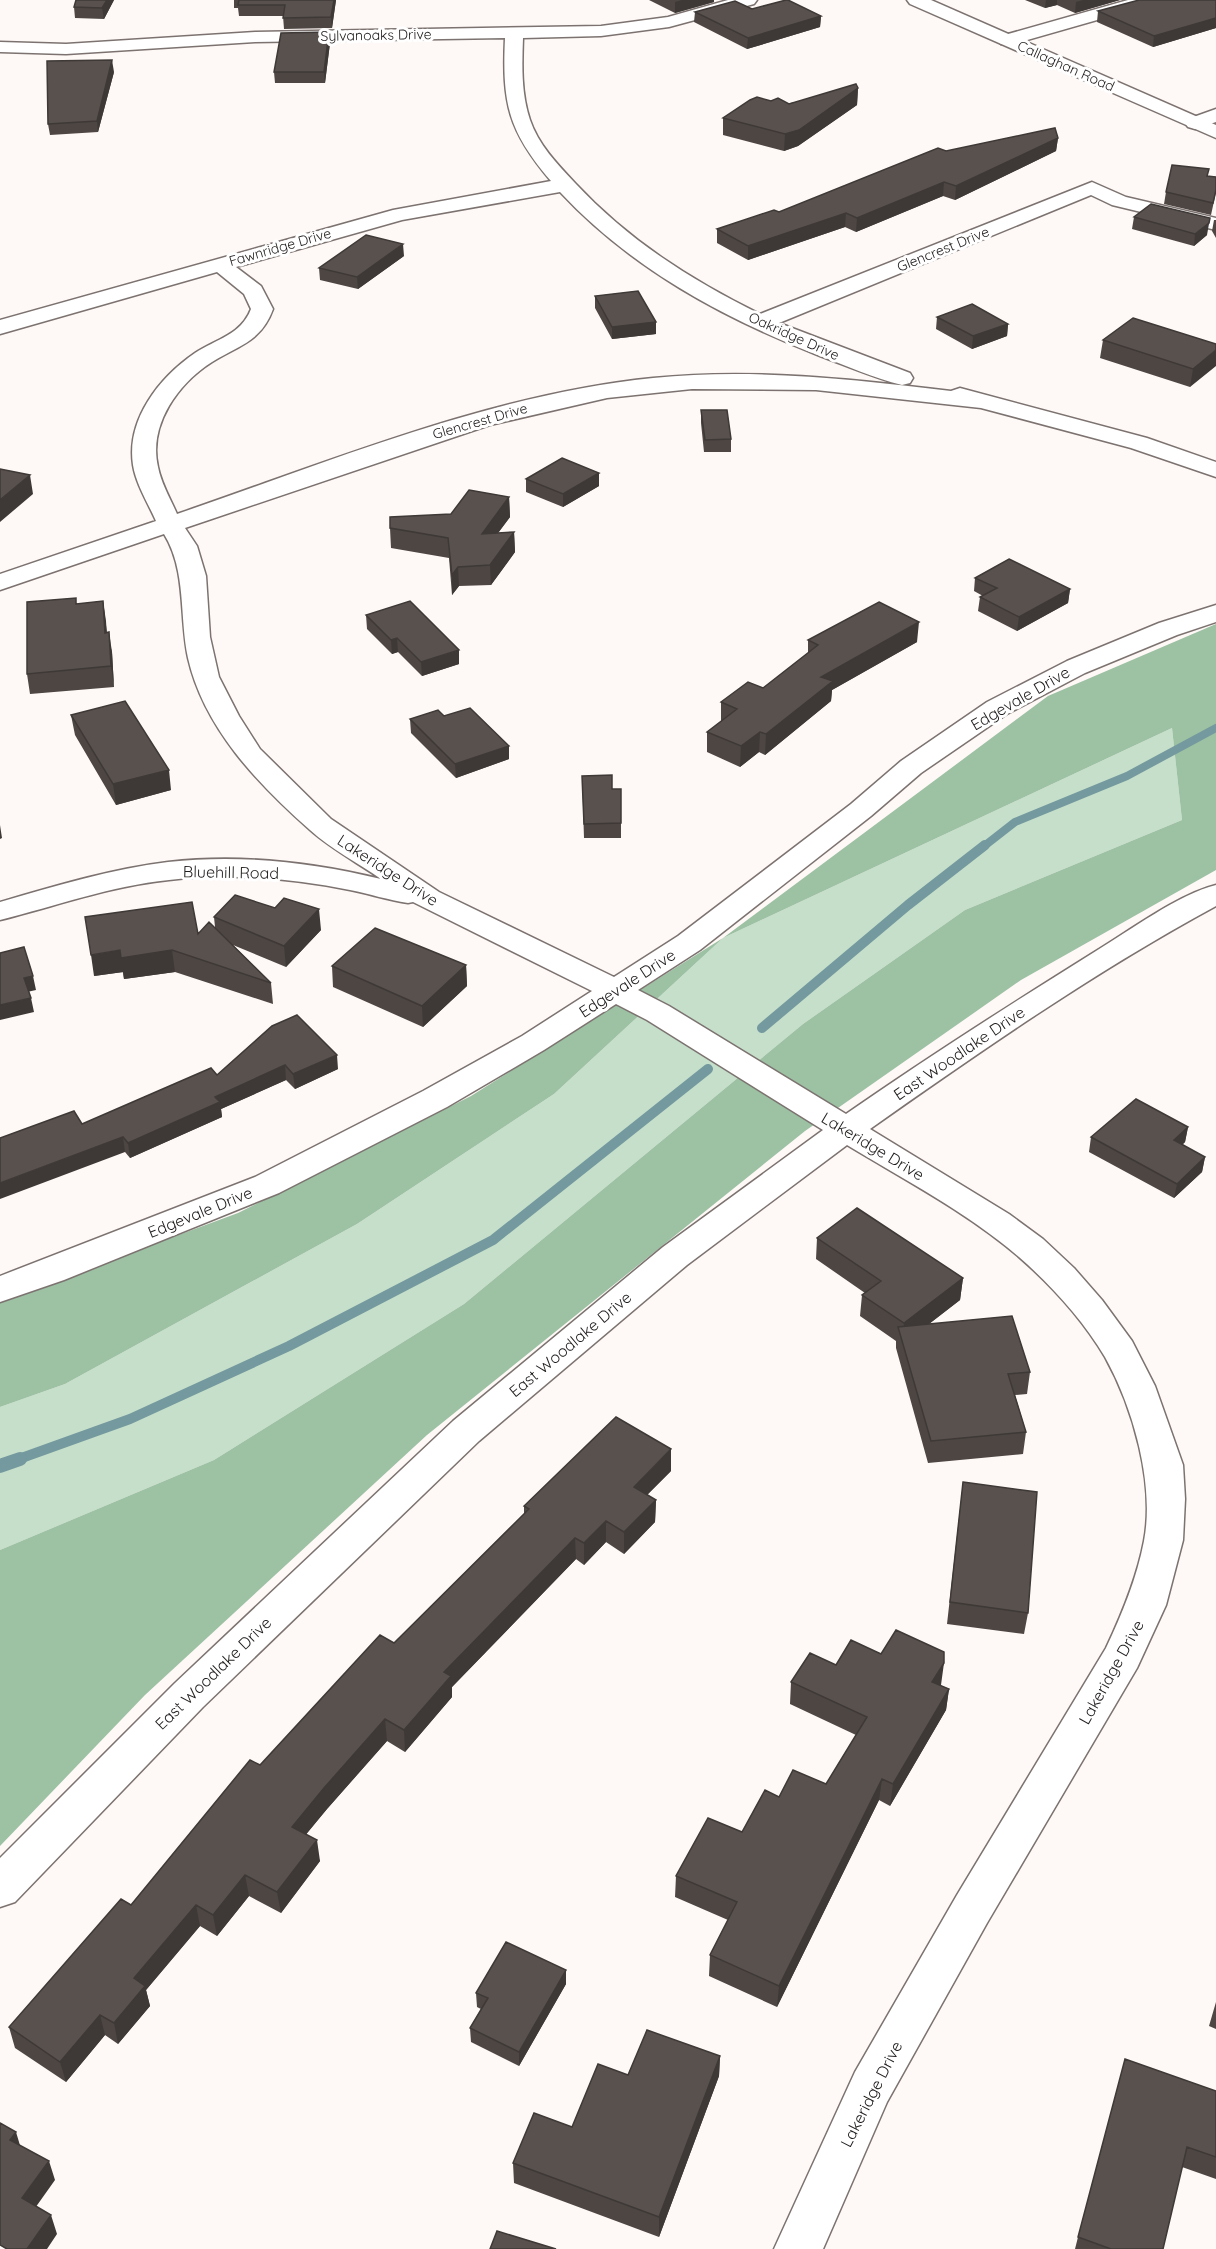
<svg xmlns="http://www.w3.org/2000/svg" width="1216" height="2249" viewBox="0 0 1216 2249" font-family="Quicksand,sans-serif">
<style>
.green{fill:#c5dfca}
.forest{fill:#9cc1a3}
.lines{fill:none;stroke-linecap:round;stroke-linejoin:round}
.stream-far2{stroke:#74999e;stroke-width:8}
.stream-far1{stroke:#74999e;stroke-width:10}
.stream{stroke:#74999e;stroke-width:14}
.minor-casing{stroke:#7c7370;stroke-width:3}
.major-casing{stroke:#7c7370;stroke-width:3}
.minor{fill:#fff;fill-rule:evenodd}
.major{fill:#fff;fill-rule:evenodd}
.wall{fill:#4d4643}
.shaded-wall{fill:#3e3937}
.building{fill:#59514e;stroke:#3e3937;stroke-width:1.5}
.labels{text-anchor:middle;stroke-width:6;stroke-linejoin:round;paint-order:stroke}
.far-street-label{font-size:14px;fill:#1f1c1b;stroke:#fff}
.street-label{font-size:16px;fill:#1f1c1b;stroke:#fff}
</style>
<rect width="100%" height="100%" fill="#fef8f6"/>
<path class="green" d="M1172,728L1182,820L965,910L803,1024L464,1304L214,1460L0,1550V1407L65,1384L357,1224L554,1094L723,938Z"/>
<path class="forest" d="M1216,624V870L1021,980L805,1131L427,1435L145,1695L0,1846V1550L214,1460L464,1304L803,1024L965,910L1182,820L1172,728L723,938L554,1094L357,1224L65,1384L0,1407V1301L238,1213L471,1096L723,938L1048,696Z"/>
<g class="lines">
<path class="stream-far2" d="M983,847L1015,822L1127,776L1216,728"/>
<path class="stream-far1" d="M762,1028L908,905L985,845
M16,1460L130,1419L289,1346L493,1240L708,1069"/>
<path class="stream" d="M0,1466L20,1459"/>
<defs>
<path id="minor" d="M728,0H757L754,4L669,27L601,36L523,38C522,65 521,93 530,120C538,144 557,164 575,183C628,240 691,280 760,314L1092,182L1126,197L1216,218V230L1112,205L1091,195L779,323L910,373L913,378L910,383L902,385C874,378 847,366 820,356C723,318 632,269 560,192L402,220L236,267L261,286L273,309C261,342 239,345 212,362C179,383 148,424 158,467C161,483 170,498 177,514C329,462 492,394 653,378C752,368 852,379 951,391L960,388L1147,438L1216,462V477L1131,448L981,408L816,390L692,389L607,398L490,425L185,528L197,546L206,576L210,637L219,677L239,716L260,749L331,819L439,892L614,977L678,936L851,804L901,761L987,702L1067,661L1159,623L1216,605V622L1177,635L1085,673L1007,714L921,773L871,816L700,950L638,990L669,1006L846,1114C928,1057 1011,1004 1096,951C1129,931 1179,894 1216,885V906C1096,971 982,1050 870,1129L1009,1214L1043,1239L1074,1268L1102,1300L1132,1341L1155,1386L1183,1465L1185,1499L1183,1540L1166,1605L1137,1668L987,1923L887,2102L823,2249H774L855,2072L957,1895L1106,1648C1122,1614 1137,1578 1144,1541C1155,1484 1133,1407 1105,1357C1083,1320 1051,1285 1019,1257C968,1213 905,1180 847,1145L687,1265L479,1441L203,1707L15,1902L0,1907V1858L175,1683L453,1421L663,1247L823,1130L647,1020L616,1004L544,1050L447,1107L279,1193L64,1280L0,1302V1276L255,1177L423,1091L522,1036L592,991L413,902L408,903C388,900 370,894 350,890C290,878 229,873 169,880C111,886 56,906 0,920V902C55,886 111,869 168,862C239,854 312,862 381,879C358,863 331,849 310,830C258,784 204,728 188,658C179,617 187,571 164,534L0,590V574L156,521C148,503 136,484 133,465C126,419 160,377 195,353C216,339 241,335 251,309L244,294L217,272L0,334V320L393,210L551,181C508,131 502,103 505,38L255,42L66,54L0,52V42L66,44L255,32L601,26L668,17Z
M1128,0H1156L1153,4L1013,44H1001L998,40L1001,36Z
M1216,109V122L1195,129L1188,127L1185,123L1188,119Z"/>
<path id="major" d="M907,0H931L1216,125V138L910,4Z"/>
</defs>
<use href="#minor" class="minor-casing"/>
<use href="#major" class="major-casing"/>
<use href="#minor" class="minor"/>
<use href="#major" class="major"/>
</g>
<path class="wall" d="M114,0L104,19L75,18L74,7Z
M234,0H336L332,28L284,29L283,16H239L238,8H234Z
M649,0H714V2L675,13Z
M1025,0H1120L1075,13L1057,5L1045,8Z
M1216,0V28L1153,47L1097,22L1098,11Z
M752,9L821,16L820,27L747,49L694,22L695,12Z
M329,32L330,43L325,83H275L274,72Z
M114,72L98,132L50,135L48,124Z
M858,88L857,105L798,146L784,151L723,135V118Z
M1058,138L1056,151L955,200L943,196L856,232L845,227L748,260L717,243V229L779,212L946,151Z
M1208,176L1216,177V192L1211,215L1164,204L1166,192Z
M1134,217L1207,235L1194,246L1132,229Z
M1214,220H1216V238L1212,231Z
M404,256L358,289L320,280L319,268Z
M595,296L656,322V334L612,339L595,308Z
M937,317L1008,324L1007,336L972,349L936,329Z
M1103,340L1216,344L1190,387L1100,358Z
M701,410L731,439V452H704L701,423Z
M599,473V486L563,507L526,492V479Z
M509,497L510,517L498,533L514,532L515,552L491,585L459,586L452,595L449,558L391,548L390,528L451,514Z
M975,578L1070,589L1068,603L1017,631L978,611L980,597L983,596L974,591Z
M103,601L107,633L112,652L114,687L30,694L27,674L77,604Z
M366,615L459,664L422,676L398,652L392,654L367,629Z
M808,640L917,642L832,690L831,701L765,755L759,752L740,767L707,752V732L721,722V702L763,688L808,653Z
M71,715L171,790L116,805L75,735Z
M444,716L509,759L456,778L411,733L410,719Z
M582,776L612,789H621V838H584Z
M192,902L198,934L215,927L214,917L321,930L286,967L233,945L271,983L273,1004L175,972L124,979L123,972L94,976Z
M466,965L467,986L423,1027L333,987L332,966Z
M272,1026L338,1069L295,1089L286,1080L221,1109L222,1117L130,1158L125,1152L82,1124L217,1075Z
M1188,1127L1185,1142L1182,1145L1205,1157L1202,1172L1174,1198L1089,1152L1091,1137Z
M817,1238L963,1278L960,1300L929,1324L1030,1372L1027,1394L1015,1395L1026,1432L1023,1454L928,1463L896,1348V1341L860,1316L862,1295L865,1293L816,1259Z
M671,1471L647,1495L656,1500L655,1522L624,1554L606,1542L584,1565L576,1559L452,1687V1697L405,1752L387,1741L327,1809L306,1834L320,1861L281,1913L249,1896L217,1936L200,1926L146,1990L150,2006L118,2044L105,2035L66,2082L15,2048L9,2027L131,1905L260,1765L394,1643L524,1514V1506Z
M963,1482L1028,1613L1024,1634L947,1624Z
M791,1682L940,1685L949,1689L946,1710L890,1806L879,1800L777,2007L709,1976L710,1955L728,1920L675,1897L676,1876L742,1832L779,1797L826,1784L856,1735L790,1704Z
M566,1970V1984L519,2066L471,2042L470,2028L481,2009L477,2007L476,1993Z
M1216,2002V2029L1209,2026Z
M720,2056L719,2076L659,2237L514,2183L513,2163L572,2127L628,2075Z
M1216,2091V2179L1182,2167L1163,2249H1075L1078,2237Z"/>
<path class="shaded-wall" d="M107,0H114L104,19L102,8Z
M334,0H336L332,28L331,17Z
M682,0H714V2L675,13V2Z
M1046,0H1057V5L1045,8Z
M1083,0H1120L1075,13L1076,2Z
M821,16L820,27L747,49L748,38Z
M1216,18V28L1153,47L1154,36Z
M329,32L330,43L325,83L324,72Z
M112,60L114,72L98,132L97,121Z
M858,88L857,105L798,146L784,151L785,134Z
M1058,138L1056,151L955,200L956,186Z
M944,182L943,196L856,232L857,218Z
M846,213L845,227L748,260V246Z
M1210,218L1207,235L1194,246L1195,234Z
M403,244L404,256L358,289L357,277Z
M656,322V334L612,339V327Z
M1008,324L1007,336L972,349L973,336Z
M1216,350V366L1190,387L1193,369Z
M599,473V486L563,507V494Z
M30,475L33,494L0,522V500Z
M509,497L510,517L483,553L482,534Z
M514,532L515,552L491,585L490,565Z
M458,567L459,586L452,595V575Z
M1070,589L1068,603L1017,631L1019,617Z
M103,601L106,621L108,653L105,633Z
M919,622L917,642L832,690L831,701L765,755L766,734L821,677Z
M109,632L112,652L114,687L111,666Z
M397,638L398,652L392,654L391,640Z
M459,650V664L422,676L421,662Z
M760,732L759,752L740,767L741,746Z
M509,746V759L456,778L455,764Z
M169,770L171,790L116,805L113,784Z
M0,825L2,838L0,839Z
M319,909L321,930L286,967L284,946Z
M120,950L123,972L94,976L91,955Z
M172,950L175,972L124,979L121,958Z
M466,965L467,986L423,1027L422,1006Z
M33,976L36,990L27,992L24,978Z
M31,998L34,1012L0,1020V1005Z
M337,1055L338,1069L295,1089L293,1074Z
M285,1065L286,1080L221,1109L222,1117L130,1158L128,1143L215,1097Z
M1188,1127L1185,1142L1171,1155L1174,1140Z
M123,1137L125,1152L0,1199V1183Z
M1205,1157L1202,1172L1174,1198L1177,1184Z
M963,1278L960,1300L903,1344L902,1342L904,1323Z
M671,1449V1471L633,1509L634,1487Z
M656,1500L655,1522L624,1554V1532Z
M606,1521V1542L584,1565V1543Z
M575,1538L576,1559L452,1687V1697L405,1752L404,1730L444,1672Z
M944,1663L941,1685L930,1703L932,1682Z
M949,1689L946,1710L890,1806L893,1784Z
M385,1719L387,1741L327,1809L295,1848L292,1827L324,1788Z
M882,1779L879,1800L777,2007L779,1986Z
M317,1840L320,1861L281,1913L277,1892Z
M245,1875L249,1896L217,1936L213,1915Z
M196,1905L200,1926L146,1990L150,2006L118,2044L114,2023L134,1978Z
M566,1970V1984L519,2066V2052Z
M100,2015L105,2035L66,2082L60,2062Z
M720,2056L719,2076L659,2237V2217Z
M16,2132L22,2152L10,2140Z
M49,2161L55,2180L28,2218L22,2198Z
M51,2215L57,2234L47,2249H27Z"/>
<path class="building" d="M76,0H107L102,8L74,7Z
M239,0H334L331,17L283,18L285,5H238Z
M786,0H788L821,16L748,38L695,12L735,1L752,9Z
M1139,0H1216V18L1154,36L1098,11Z
M329,32L324,72H274L281,33Z
M112,60L97,121L48,124L47,61Z
M856,84L858,88L799,130L785,134L723,118L750,100L757,97L771,101L778,98L789,104Z
M1055,128L1058,138L956,186L944,182L857,218L846,213L748,246L717,229L774,210L779,212L938,148L946,151Z
M1172,165L1209,169L1207,176L1216,177V190L1213,203L1166,192Z
M1151,204L1210,218L1209,223L1195,234L1134,217Z
M366,235L403,244L357,277L319,268Z
M638,291L656,322L612,327L595,296Z
M972,304L1008,324L973,336L937,317Z
M1133,318L1216,344V350L1193,369L1103,340Z
M701,410H727L731,439L705,440Z
M562,458L599,473L563,494L526,479Z
M0,469L30,475L0,500Z
M469,490L509,497L482,534L514,532L490,565L458,567L452,575L448,538L390,528V517L451,514Z
M1009,559L1070,589L1019,617L980,597L997,588L975,578Z
M76,598V604L103,601L105,633L109,632L111,666L27,674V602Z
M410,601L459,650L421,662L397,638L391,640L366,615Z
M879,602L919,622L821,677L833,681L766,734L760,732L741,746L707,732L737,709L721,702L748,682L763,688L818,645L808,640Z
M125,701L169,770L113,784L71,715Z
M470,708L509,746L455,764L410,719L438,710L444,716Z
M612,775V789H621V823L584,824L582,776Z
M235,895L275,908L284,898L319,909L284,946L214,917Z
M192,902L198,934L209,922L271,983L172,950L121,958L120,950L91,955L85,917Z
M375,928L466,965L422,1006L332,966Z
M24,947L33,976L24,978L31,998L0,1005V953Z
M297,1015L337,1055L293,1074L285,1065L215,1097L220,1102L128,1143L123,1137L0,1183V1138L74,1111L82,1124L211,1068L217,1075L272,1026Z
M1136,1099L1188,1127L1174,1140L1205,1157L1177,1184L1091,1137Z
M857,1208L963,1278L904,1323L862,1295L881,1281L817,1238Z
M1012,1316L1030,1372L1008,1374L1026,1432L931,1441L898,1327Z
M616,1417L671,1449L634,1487L656,1500L624,1532L606,1521L584,1543L575,1538L444,1672L451,1676L404,1730L385,1719L324,1788L292,1827L317,1840L277,1892L245,1875L213,1915L196,1905L134,1978L145,1986L114,2023L100,2015L60,2062L9,2027L121,1899L131,1905L250,1760L260,1765L380,1635L394,1643L529,1509L524,1506Z
M963,1482L1037,1492L1028,1613L950,1602Z
M896,1630L944,1652V1663L932,1682L949,1689L893,1784L882,1779L779,1986L710,1955L737,1902L676,1876L708,1818L742,1832L765,1790L779,1797L793,1770L826,1784L867,1717L791,1682L810,1653L836,1665L851,1640L881,1654Z
M506,1942L566,1970L519,2052L470,2028L488,1998L476,1993Z
M647,2030L720,2056L659,2217L513,2163L534,2113L572,2127L598,2064L628,2075Z
M1125,2059L1216,2091V2157L1187,2147L1163,2249H1111L1078,2237Z
M0,2123L16,2132L10,2140L49,2161L22,2198L51,2215L27,2249H7L0,2245Z
M497,2231L556,2249H490Z"/>
<g class="labels">
<g class="far-street-label">
<text transform="translate(376 35) rotate(-1)" y="5">Sylvanoaks Drive</text>
<text transform="translate(1066 66) rotate(24)" y="5">Callaghan Road</text>
<text transform="translate(280 247) rotate(-16)" y="5">Fawnridge Drive</text>
<text transform="translate(943 249) rotate(-22)" y="5">Glencrest Drive</text>
<text transform="translate(794 336) rotate(24)" y="5">Oakridge Drive</text>
<text transform="translate(480 421) rotate(-16)" y="5">Glencrest Drive</text>
</g>
<g class="street-label">
<text transform="translate(1020 698) rotate(-30)" y="6">Edgevale Drive</text>
<text transform="translate(388 870) rotate(33)" y="6">Lakeridge Drive</text>
<text transform="translate(231 872) rotate(1)" y="6">Bluehill Road</text>
<text transform="translate(627 983) rotate(-33)" y="6">Edgevale Drive</text>
<text transform="translate(959 1053) rotate(-34)" y="6">East Woodlake Drive</text>
<text transform="translate(873 1146) rotate(31)" y="6">Lakeridge Drive</text>
<text transform="translate(200 1212) rotate(-22)" y="6">Edgevale Drive</text>
<text transform="translate(570 1344) rotate(-40)" y="6">East Woodlake Drive</text>
<text transform="translate(1111 1672) rotate(-61)" y="6">Lakeridge Drive</text>
<text transform="translate(213 1673) rotate(-44)" y="6">East Woodlake Drive</text>
<text transform="translate(871 2094) rotate(-63)" y="6">Lakeridge Drive</text>
</g>
</g>
</svg>
